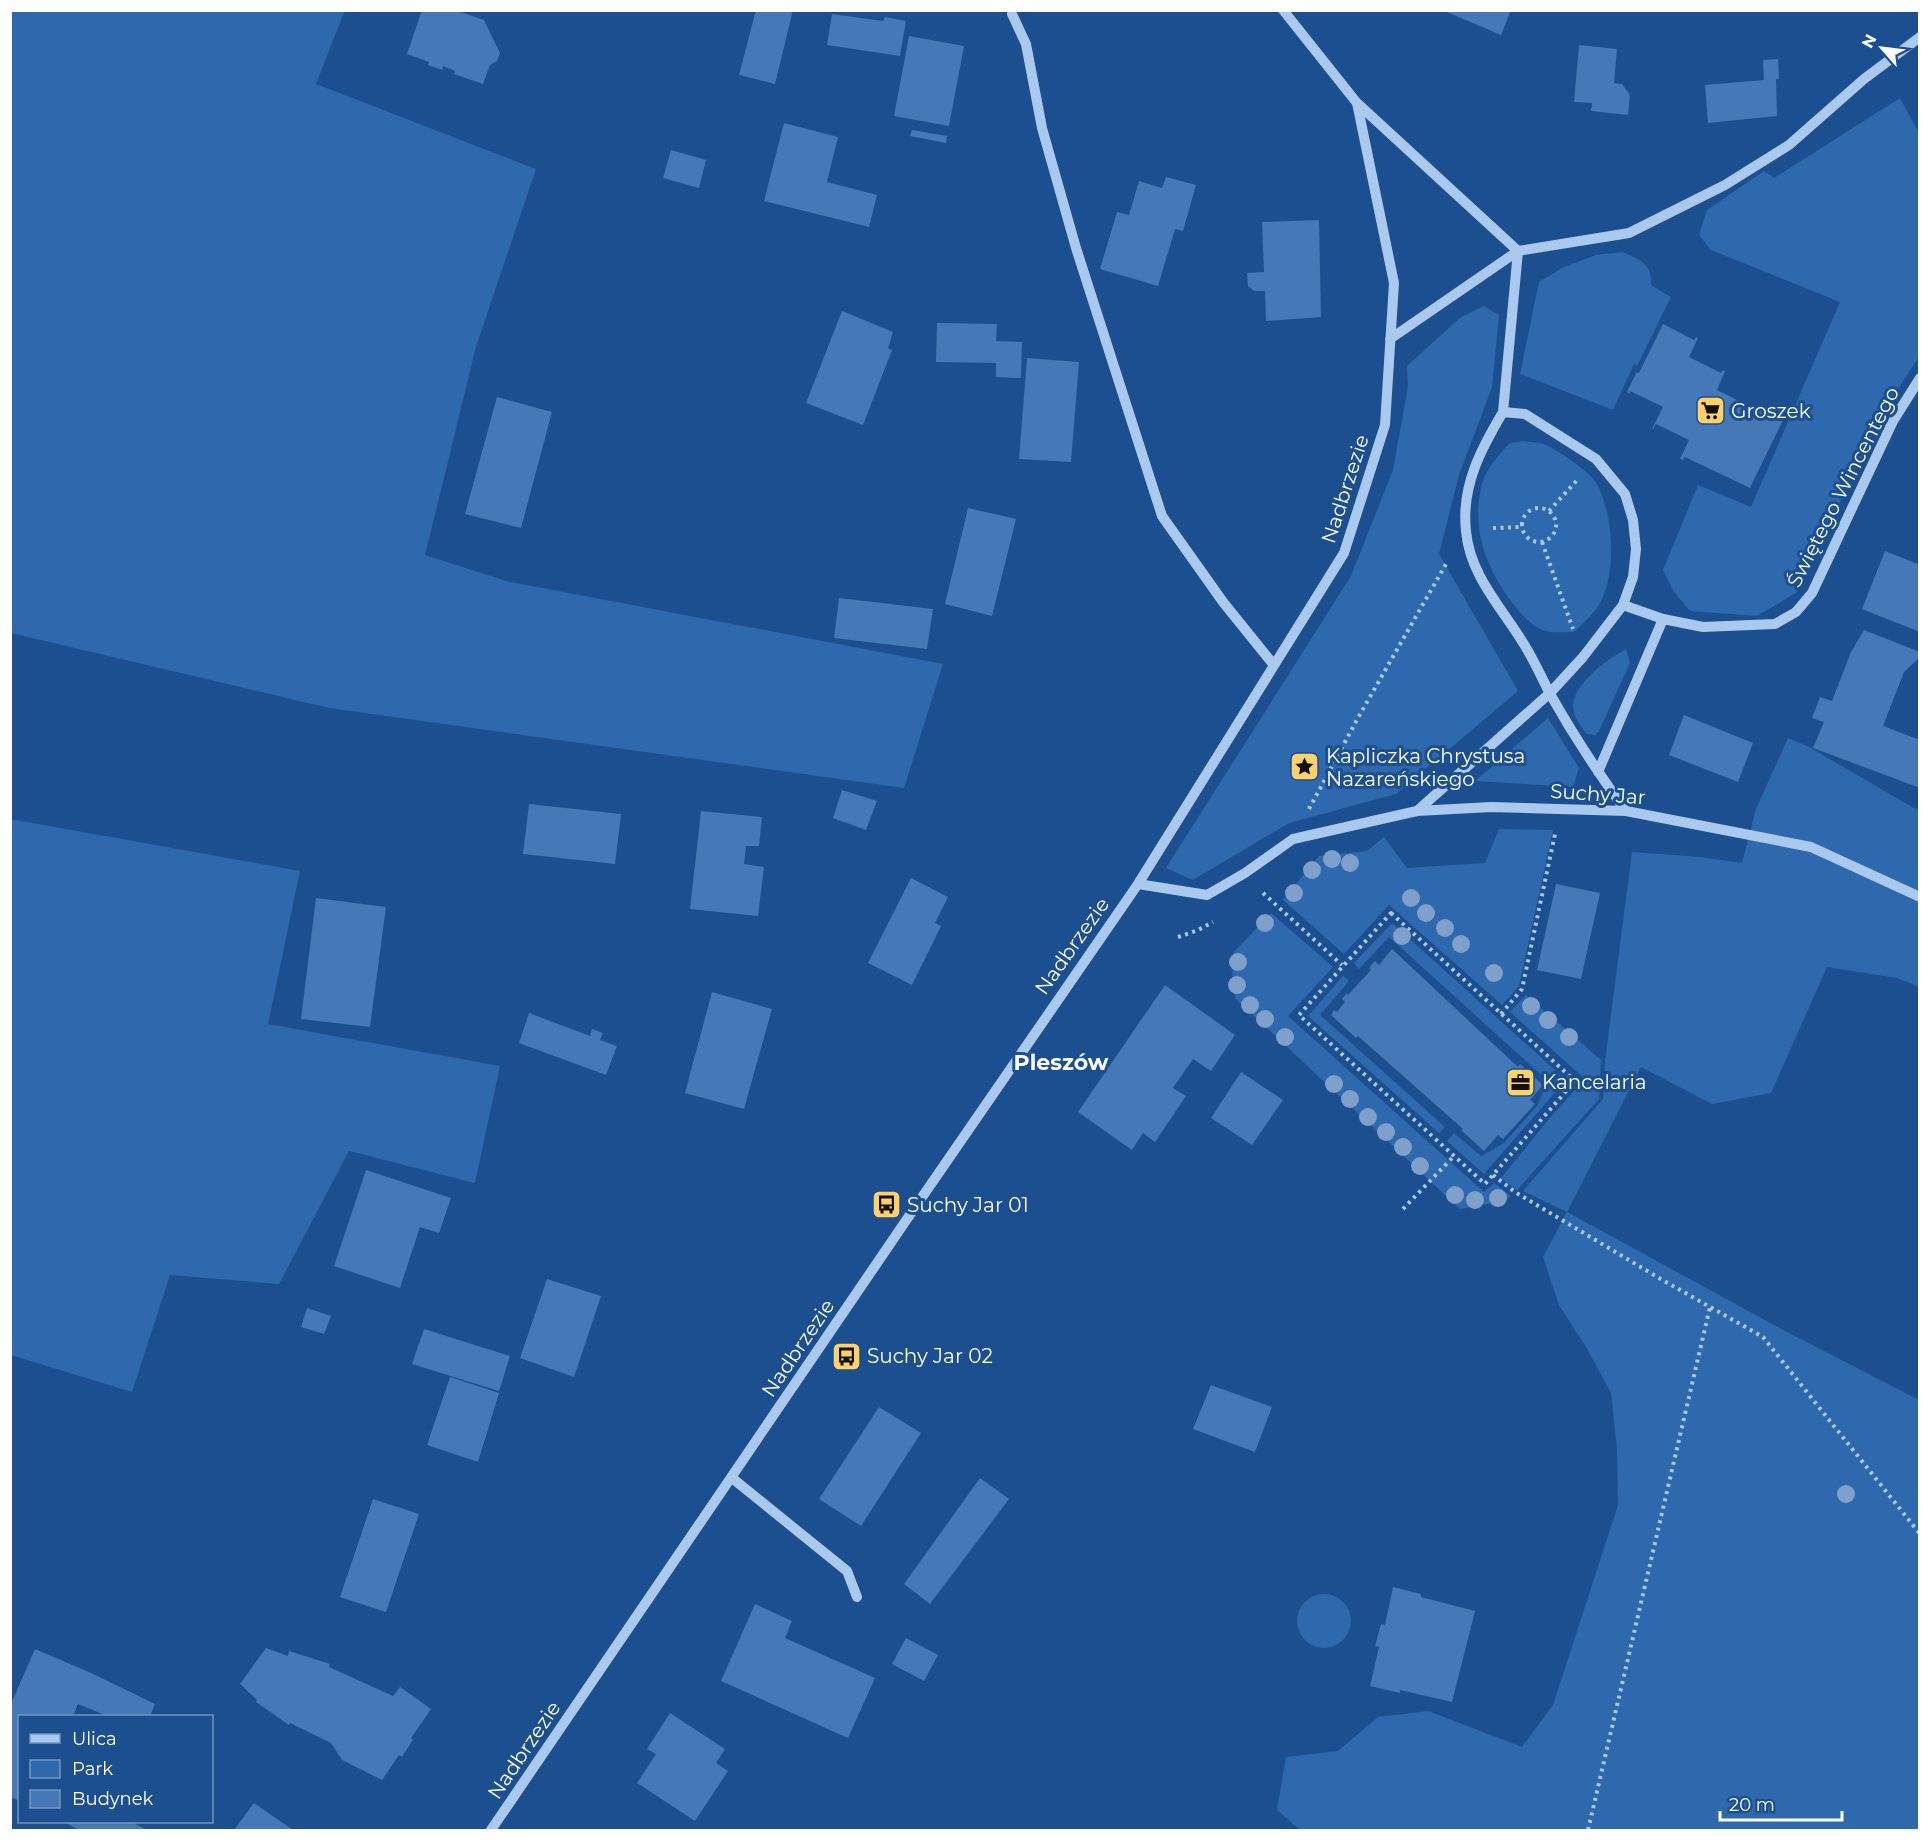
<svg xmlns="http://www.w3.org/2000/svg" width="1930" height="1841" viewBox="0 0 1930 1841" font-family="Montserrat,sans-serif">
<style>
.green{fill:#2e69ad}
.building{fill:#4478b7}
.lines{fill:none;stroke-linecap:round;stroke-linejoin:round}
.path{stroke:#a9c9ee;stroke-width:4;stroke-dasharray:3 4.5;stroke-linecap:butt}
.minor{stroke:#a9c9ee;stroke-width:10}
.tree{fill:#7ea0ca}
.labels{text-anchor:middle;stroke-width:6;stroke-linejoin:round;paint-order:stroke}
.poi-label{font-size:20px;fill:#fff;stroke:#1b4f8f;text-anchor:start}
.street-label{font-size:20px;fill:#fff;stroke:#1b4f8f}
.quarter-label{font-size:22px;font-weight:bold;fill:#fff;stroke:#1b4f8f}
</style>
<rect width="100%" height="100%" fill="#1b4f8f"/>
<path class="green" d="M345,10L316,84L536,169L476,347L425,555L506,581L943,664L904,788L329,708L11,633V11Z
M1900,98L1919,133V357L1886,407L1796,593L1757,616L1690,611L1674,592L1663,570L1698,485L1751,507L1840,302L1711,250L1699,235L1707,210L1764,171L1774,178Z
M1622,252C1639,259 1653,264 1651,285L1671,297L1637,366L1634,364L1613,410L1520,374L1539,282L1562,268L1596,255Z
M1484,306L1499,315L1492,387L1459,475L1439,554L1518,691L1396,794L1289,823L1193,880L1166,868L1351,576L1393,470L1408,386L1407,366L1461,317Z
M1523,441C1529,442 1536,442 1541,443C1556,448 1589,471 1597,484C1614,516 1617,574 1599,605C1593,615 1582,624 1574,632C1565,632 1554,633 1546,631C1533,628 1522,615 1514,605C1487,570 1470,529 1482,484C1486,468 1499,455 1510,443Z
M1626,649L1630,663L1599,731L1596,735L1587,734C1571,714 1567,702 1585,681C1600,665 1607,660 1626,649Z
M1548,718L1579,768L1573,787L1475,781Z
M1788,738L1809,747L1919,811V987L1897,978L1827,967L1771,1093L1712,1104L1641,1067L1567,1212L1787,1332L1919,1400V1830H1300L1277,1810L1286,1757L1338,1751L1378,1717L1428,1711L1522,1747L1553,1705L1618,1505L1617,1449L1611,1393L1586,1347L1559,1305L1543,1257L1567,1212L1523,1191L1603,1099L1605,1061L1632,852L1701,857L1742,863L1756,809Z
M10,819L300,871L268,1024L500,1066L475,1183L349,1151L279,1284L170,1275L132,1392L11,1355Z
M1499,829L1553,830L1519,986L1502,1005L1389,905L1344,954L1283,900L1319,856L1367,851L1384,837L1407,868L1485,863Z
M1271,913L1333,967L1288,1016L1484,1192L1494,1183L1511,1196L1505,1201L1460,1209L1236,999L1232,989L1233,953Z
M1392,923L1566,1080L1484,1174L1447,1141L1454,1133L1481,1156L1504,1143L1537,1106L1548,1081L1389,937L1359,969L1354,963Z
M1343,976L1349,981L1320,1015L1445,1127L1439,1133L1308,1016Z
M1526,995L1601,1060L1599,1099L1517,1190L1501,1178L1553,1114L1585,1079L1510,1012Z
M1297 1621a27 27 0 1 1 54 0a27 27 0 1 1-54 0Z"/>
<path class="building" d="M422,10H455L484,20L500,53L497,61L490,65L483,84L454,74L455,71L443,66L442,70L428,65L429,62L407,54Z
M756,10H793L775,84L739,75Z
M1442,10H1511L1501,35Z
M832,14L883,21L885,17L906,21L900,56L827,45Z
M909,36L964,46L949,126L894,116Z
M1579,45L1617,49L1614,83L1622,84L1630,95L1628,115L1591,111L1592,103L1574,102Z
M1778,59L1779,79H1776L1777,116L1708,123L1705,85L1764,80L1763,60Z
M784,123L838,137L827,182L877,195L869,227L764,201Z
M912,130L947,136L946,143L910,136Z
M671,150L706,160L699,188L663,178Z
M1166,177L1196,185L1183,231L1175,229L1158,286L1100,269L1117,212L1129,215L1139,181L1162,188Z
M1319,220L1321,317L1266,321L1265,291H1254L1248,286L1247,273L1264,272L1262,222Z
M842,311L893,332L888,348L892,350L863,425L806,403Z
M937,323L997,324L996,341L1022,342L1021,378L996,377V363L936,362Z
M1663,324L1694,340L1696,337L1698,338L1689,357L1721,373L1723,370L1725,371L1717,390L1779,421L1781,416L1784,418L1750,488L1685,457L1683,460L1680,459L1689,440L1656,424L1653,429H1652L1663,407L1630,391V394L1627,392L1636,373H1639Z
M1027,358L1079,362L1071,462L1019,459Z
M497,397L552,412L521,528L465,514Z
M968,508L1016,519L992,616L945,604Z
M1885,551L1920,565V632L1862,609Z
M839,598L933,609L927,649L834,638Z
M1864,630L1920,652V657L1904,672L1883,726L1920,740V788L1813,748L1824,722L1812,718L1820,697L1832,701L1851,652Z
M1684,715L1753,743L1738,782L1669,755Z
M842,790L877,801L866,830L833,818Z
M529,804L621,814L615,864L523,854Z
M701,811L762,817L759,846H746L744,864L764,867L758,916L690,909Z
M911,878L948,897L935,923L941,926L912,985L868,963Z
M1556,884L1600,893L1581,979L1537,970Z
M316,898L386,907L370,1027L301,1019Z
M1392,949L1518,1067L1520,1064L1543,1085L1530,1100L1535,1104L1503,1139L1498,1135L1484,1151L1461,1130L1463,1129L1358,1036L1356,1038L1331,1015L1334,1010L1337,1012L1345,1002L1342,999L1347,993L1348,995L1371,970L1369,968L1375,961L1379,965Z
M1165,985L1235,1035L1211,1071L1193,1059L1173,1088L1186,1096L1155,1142L1143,1133L1132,1150L1078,1112Z
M712,992L772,1009L744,1109L685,1093Z
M529,1013L590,1036L592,1029L603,1033L600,1040L617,1046L606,1075L519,1043Z
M1241,1072L1283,1100L1252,1145L1211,1118Z
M366,1170L451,1198L439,1233L420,1227L400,1288L334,1266Z
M547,1279L601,1296L574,1377L520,1358Z
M307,1308L331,1316L324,1334L301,1327Z
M424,1329L510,1356L499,1391L412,1364Z
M450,1377L499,1393L478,1462L427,1445Z
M1211,1385L1272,1407L1255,1452L1193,1429Z
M879,1407L921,1433L861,1526L819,1499Z
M980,1478L1009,1499L930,1604L904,1584Z
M373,1499L419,1514L386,1612L340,1597Z
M1393,1587L1421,1594V1597L1475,1611L1452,1702L1400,1690V1693L1370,1686L1379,1647L1375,1646L1381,1624L1385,1625Z
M755,1604L792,1621L785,1638L875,1678L848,1738L721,1681Z
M906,1638L938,1655L924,1681L892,1664Z
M266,1648L288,1656L289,1651L330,1664L329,1667L393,1696L400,1687L431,1709L411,1738L413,1740L402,1757L399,1755L382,1780L342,1760L331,1743L290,1723L289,1725L256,1702L257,1700L240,1684Z
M35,1649L91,1673L155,1704L150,1716H107L78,1704L73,1716H20V1801L10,1797V1706Z
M670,1713L725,1749L716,1763L728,1771L695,1821L637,1783L656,1754L647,1749Z
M254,1803L293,1830H234Z
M64,1822H132L147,1830H79Z"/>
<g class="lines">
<path class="path" d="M1522 525a17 17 0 1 1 34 0a17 17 0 1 1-34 0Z
M1549,511L1579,478
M1493,528L1522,527
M1542,542L1573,629
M1309,809L1359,716L1446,564
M1263,893L1342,965
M1391,913L1575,1081L1485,1184L1299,1015Z
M1178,937L1198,930L1213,922
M1501,1014L1522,989L1555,834
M1493,1175L1515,1192L1659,1278L1763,1337L1920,1534
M1403,1209L1454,1156
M1588,1830L1710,1307"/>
<path class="minor" d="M1012,14L1026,44L1042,128L1076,248L1162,516L1223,602L1273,664
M1357,103L1518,251L1503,412L1525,414L1596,459L1625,494L1633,520L1636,549L1633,577L1623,605L1583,657L1550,693L1417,811
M1390,339L1518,251L1629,233L1725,185L1789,145L1864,79L1920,37
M1503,412C1481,449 1461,486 1466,531C1470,578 1506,612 1528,651C1536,665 1542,678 1549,692C1572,733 1598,773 1626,811
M1623,605L1663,619L1703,627L1775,624L1796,612L1812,593L1893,421L1920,378
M1598,772L1663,619
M1138,884L1207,895L1245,873L1293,839L1417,811L1491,807L1626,811L1811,847L1920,897
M732,1478L847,1571L857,1597
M491,1830L907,1219L1138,884L1344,553L1385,425L1394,283L1357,103L1283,10"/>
</g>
<g class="tree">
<circle cx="1332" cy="859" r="9"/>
<circle cx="1350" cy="863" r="9"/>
<circle cx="1312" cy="870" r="9"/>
<circle cx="1294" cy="893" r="9"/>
<circle cx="1411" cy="898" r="9"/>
<circle cx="1426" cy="913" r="9"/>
<circle cx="1265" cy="923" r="9"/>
<circle cx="1445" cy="928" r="9"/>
<circle cx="1402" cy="936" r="9"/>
<circle cx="1461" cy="944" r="9"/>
<circle cx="1238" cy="962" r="9"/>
<circle cx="1494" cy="973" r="9"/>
<circle cx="1237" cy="985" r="9"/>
<circle cx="1250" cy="1005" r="9"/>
<circle cx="1531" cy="1006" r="9"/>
<circle cx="1265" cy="1019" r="9"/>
<circle cx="1548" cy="1020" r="9"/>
<circle cx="1285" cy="1037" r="9"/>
<circle cx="1569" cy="1037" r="9"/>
<circle cx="1334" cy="1084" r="9"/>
<circle cx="1350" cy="1099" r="9"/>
<circle cx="1368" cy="1117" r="9"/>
<circle cx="1386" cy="1132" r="9"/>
<circle cx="1403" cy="1147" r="9"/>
<circle cx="1420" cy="1166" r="9"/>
<circle cx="1455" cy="1195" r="9"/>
<circle cx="1498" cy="1198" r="9"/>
<circle cx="1475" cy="1200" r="9"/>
<circle cx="1846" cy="1494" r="9"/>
</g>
<defs>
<symbol id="supermarket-square" viewBox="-11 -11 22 22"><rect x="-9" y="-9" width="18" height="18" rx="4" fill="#ffd166" stroke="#1b4f8f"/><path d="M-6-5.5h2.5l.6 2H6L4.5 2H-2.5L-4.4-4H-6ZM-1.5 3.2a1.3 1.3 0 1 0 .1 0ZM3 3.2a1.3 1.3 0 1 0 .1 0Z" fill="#111"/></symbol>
<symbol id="sight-square" viewBox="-11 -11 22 22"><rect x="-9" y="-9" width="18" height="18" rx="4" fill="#ffd166" stroke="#1b4f8f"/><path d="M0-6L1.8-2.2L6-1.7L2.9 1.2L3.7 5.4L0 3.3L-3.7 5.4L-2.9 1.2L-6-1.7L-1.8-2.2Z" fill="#111"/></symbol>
<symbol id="office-square" viewBox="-11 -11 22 22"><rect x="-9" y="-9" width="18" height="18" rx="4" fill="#ffd166" stroke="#1b4f8f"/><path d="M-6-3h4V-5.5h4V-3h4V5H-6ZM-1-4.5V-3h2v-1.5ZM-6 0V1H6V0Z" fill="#111"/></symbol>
<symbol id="bus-square" viewBox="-11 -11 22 22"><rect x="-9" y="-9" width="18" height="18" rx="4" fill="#ffd166" stroke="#1b4f8f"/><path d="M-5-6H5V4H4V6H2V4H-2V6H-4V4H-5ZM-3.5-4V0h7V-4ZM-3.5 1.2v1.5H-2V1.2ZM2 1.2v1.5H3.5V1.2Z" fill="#111"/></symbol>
</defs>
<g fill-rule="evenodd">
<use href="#supermarket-square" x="1694" y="394" width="33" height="33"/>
<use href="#sight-square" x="1288" y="750" width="33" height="33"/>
<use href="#office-square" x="1504" y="1066" width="33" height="33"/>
<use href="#bus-square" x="870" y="1188" width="33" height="33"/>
<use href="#bus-square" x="830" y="1340" width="33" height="33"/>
</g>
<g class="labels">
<g class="poi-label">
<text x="1731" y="418">Groszek</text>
<text x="1326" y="763">Kapliczka Chrystusa<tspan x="1326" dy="23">Nazareńskiego</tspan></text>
<text x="1542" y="1089">Kancelaria</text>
<text x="907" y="1212">Suchy Jar 01</text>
<text x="867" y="1363">Suchy Jar 02</text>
</g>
<g class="street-label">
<text transform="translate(1843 487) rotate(-63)" y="7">Świętego Wincentego</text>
<text transform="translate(1345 489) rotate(-72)" y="7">Nadbrzezie</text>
<text transform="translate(1598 794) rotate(4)" y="7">Suchy Jar</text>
<text transform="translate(1072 946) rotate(-55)" y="7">Nadbrzezie</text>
<text transform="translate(798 1348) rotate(-56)" y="7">Nadbrzezie</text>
<text transform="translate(524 1750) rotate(-56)" y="7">Nadbrzezie</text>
</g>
<g class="quarter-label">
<text x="1061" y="1070">Pleszów</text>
</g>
</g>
<rect width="1930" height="1841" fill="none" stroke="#ffffff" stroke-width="24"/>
<rect x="18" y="1715" width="195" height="108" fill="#1b4f8f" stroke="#7695bc" stroke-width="1.5"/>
<rect x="30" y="1734" width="30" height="9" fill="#a9c9ee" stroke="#7695bc" stroke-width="1.5"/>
<text x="72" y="1745" font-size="18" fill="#ffffff">Ulica</text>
<rect x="30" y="1760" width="30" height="18" fill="#2e69ad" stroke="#7695bc" stroke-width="1.5"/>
<text x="72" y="1775" font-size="18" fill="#ffffff">Park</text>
<rect x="30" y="1790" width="30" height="18" fill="#4478b7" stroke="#7695bc" stroke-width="1.5"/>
<text x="72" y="1805" font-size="18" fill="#ffffff">Budynek</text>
<g transform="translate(1882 48) rotate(298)" stroke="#1b4f8f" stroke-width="4.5" paint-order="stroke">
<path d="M0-4.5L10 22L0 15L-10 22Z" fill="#ffffff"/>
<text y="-9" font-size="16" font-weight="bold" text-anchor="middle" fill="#ffffff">N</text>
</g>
<path d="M1720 1811v9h122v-9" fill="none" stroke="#ffffff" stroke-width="3"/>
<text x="1729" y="1811" font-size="18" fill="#ffffff" stroke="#1b4f8f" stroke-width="4.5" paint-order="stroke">20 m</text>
</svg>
